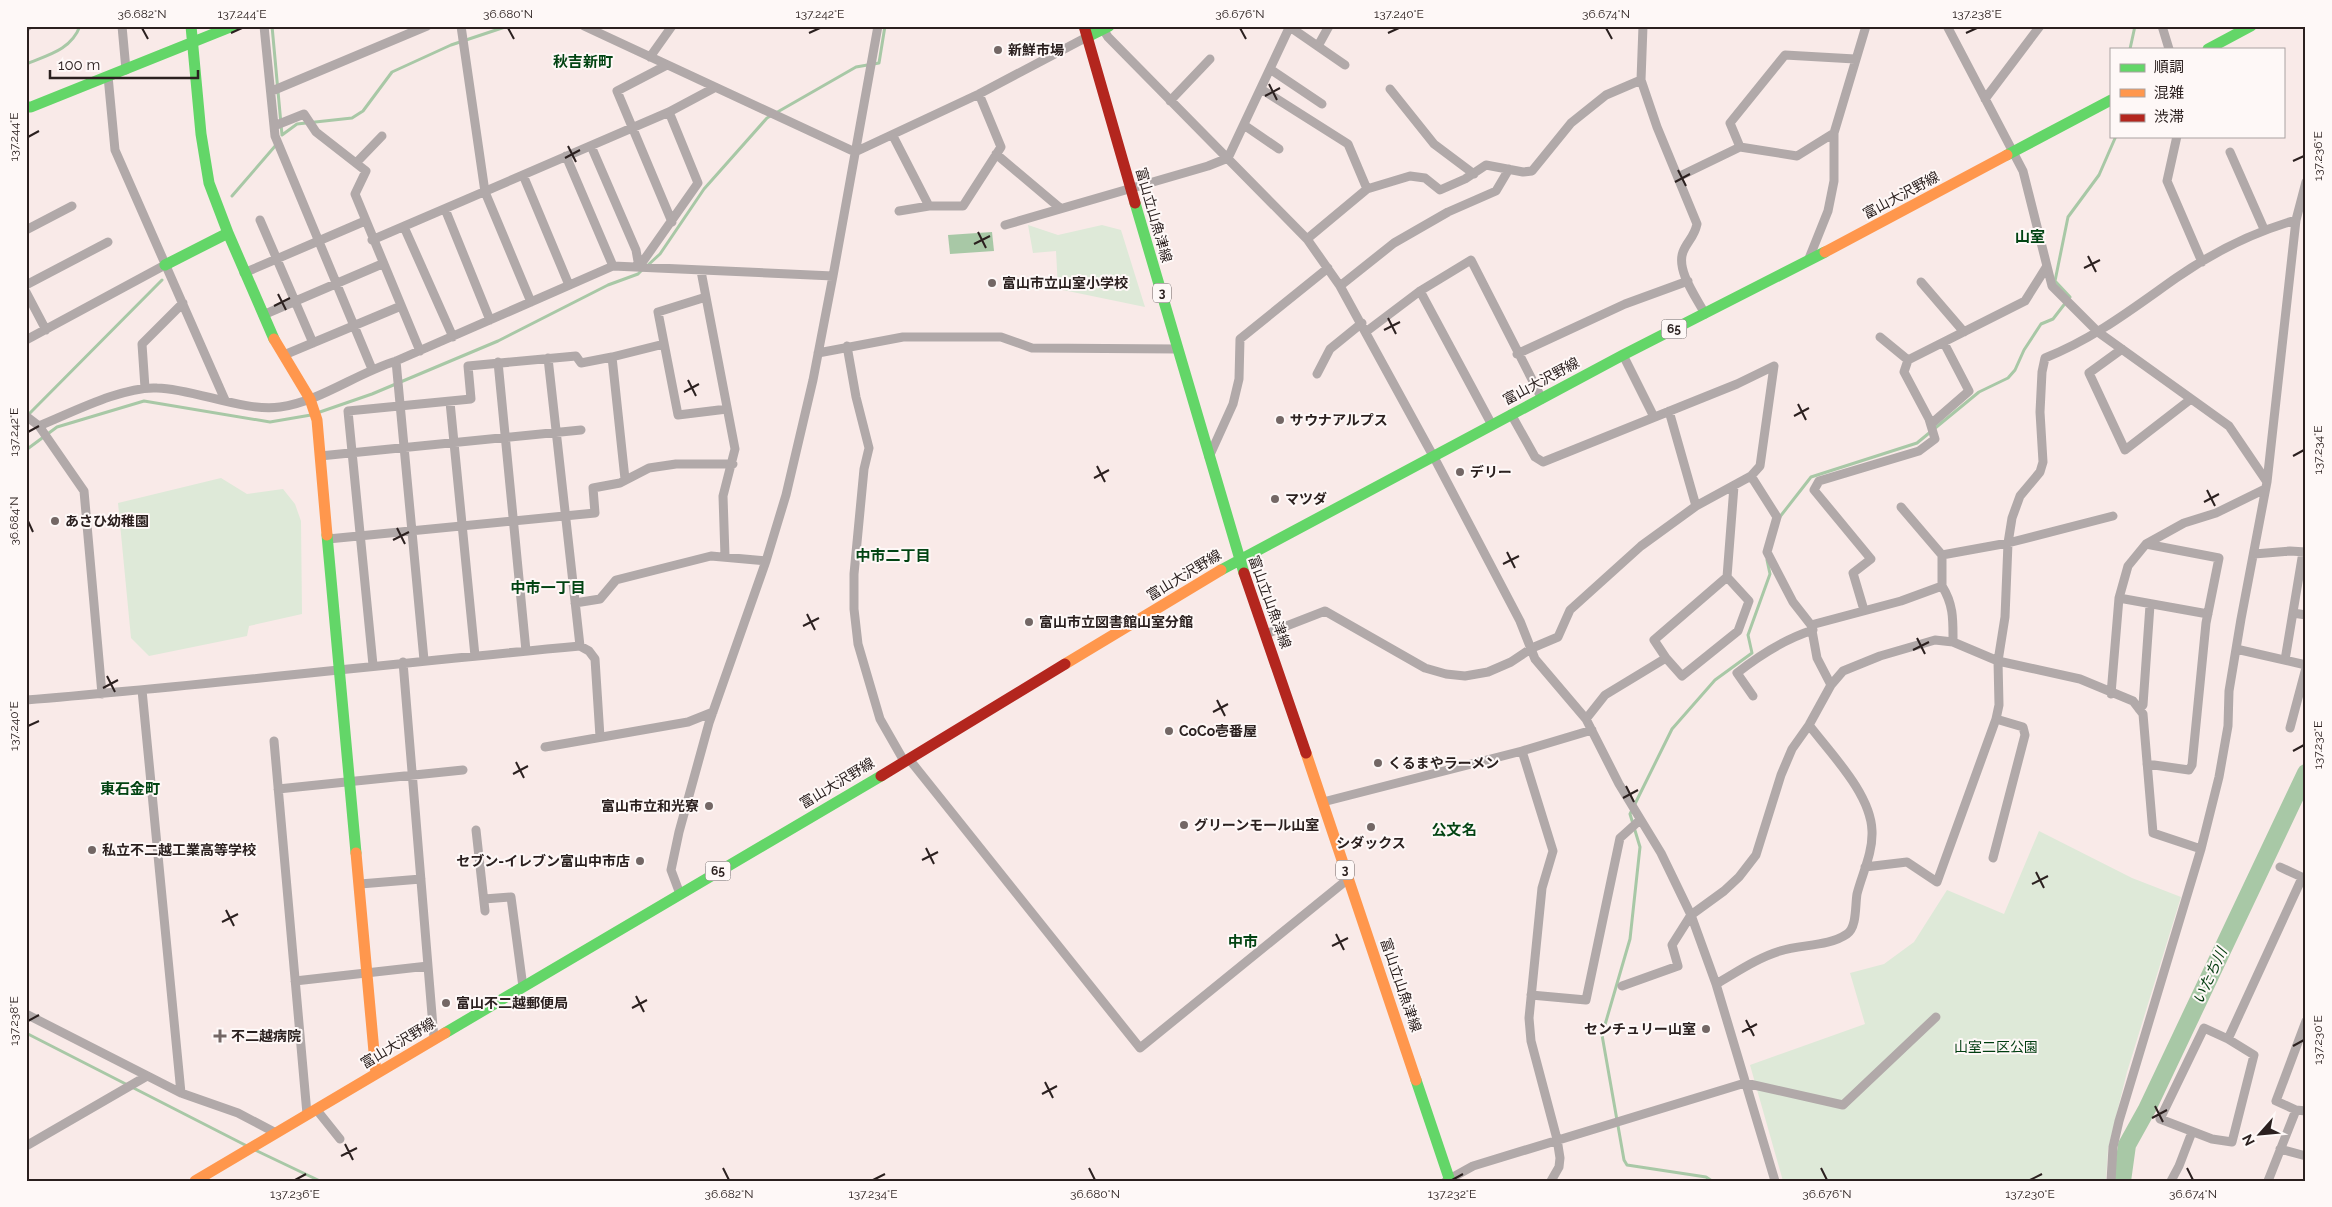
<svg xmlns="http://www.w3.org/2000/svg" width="2332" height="1207" viewBox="0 0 2332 1207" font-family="Raleway,'Noto Sans JP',sans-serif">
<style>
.green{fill:#dee9d8}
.water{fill:#a8c8a6}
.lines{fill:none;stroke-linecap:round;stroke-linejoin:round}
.stream{stroke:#a8c8a6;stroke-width:3}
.river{stroke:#a8c8a6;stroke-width:18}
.street{stroke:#b1a9a9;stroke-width:9}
.fast{stroke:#63d668;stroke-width:11}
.slow{stroke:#ff974d;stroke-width:11}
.jam{stroke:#b3261e;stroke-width:11}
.ticks{fill:none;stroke:#2b201f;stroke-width:2}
.poi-dot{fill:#736765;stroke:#fef8f7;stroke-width:2}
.labels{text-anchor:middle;stroke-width:4;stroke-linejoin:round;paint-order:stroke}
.shield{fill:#fef8f7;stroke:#6a6160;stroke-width:1}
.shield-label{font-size:12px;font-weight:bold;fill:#2b201f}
.poi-label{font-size:14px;font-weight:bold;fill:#2b201f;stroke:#fef8f7;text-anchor:start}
.street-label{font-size:14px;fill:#2b201f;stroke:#fef8f7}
.park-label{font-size:14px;fill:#003d10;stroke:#fef8f7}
.neighbourhood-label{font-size:15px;font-weight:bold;fill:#024413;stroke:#fef8f7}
.water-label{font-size:15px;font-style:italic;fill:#003b0d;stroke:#fef8f7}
.neatline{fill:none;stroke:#2b201f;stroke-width:2}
.ticks-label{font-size:12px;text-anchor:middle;fill:#2b201f}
</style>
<rect width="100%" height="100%" fill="#f9eae8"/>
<path class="green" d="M1028,225L1058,235L1102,225L1121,230L1145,307L1058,289L1056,251L1033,253Z
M221,478L247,494L283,489L295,504L301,521L302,614L249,626L247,636L149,656L131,638L118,503Z
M2039,831L2132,878L2181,897L2127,1072L2108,1149L2106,1181H1783L1750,1065L1865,1024L1850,973L1884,964L1914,942L1947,890L2004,914Z"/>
<path class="water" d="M992,232L994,251L950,254L948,235Z"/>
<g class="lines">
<path class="stream" d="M272,26L282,135
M2130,49L2135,26
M26,64C48,55 71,50 80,26
M282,135L297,124L352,118L363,111L392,72L451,45L508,26
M232,196L276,145
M647,266L660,254L704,189L767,118L856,67L879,63L885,26
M317,413L372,394L498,341L608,285L638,274L642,270
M27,416L162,280
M26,450L57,427L144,401L270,422L311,415
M1779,518L1811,477L1917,443L1979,392L2008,378L2015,370L2024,350L2041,324L2053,319L2070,297L2055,281L2068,217L2099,175L2116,136
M26,1033L247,1146
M255,1150L320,1181
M1712,1181L1706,1177L1627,1165L1624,1160L1602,1035L1630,939L1640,847L1630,814L1672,729L1715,680L1752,653L1748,635L1770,574L1767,560"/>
<path class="river" d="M2122,1181L2127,1145L2147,1109L2306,773"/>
<path class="street" d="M122,26L126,70
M264,26L275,136L372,369
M461,26L485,192L531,302
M584,26L855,152L979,94L1087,37
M1643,26L1641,80L1657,127L1697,224C1694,238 1687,241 1683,252C1676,270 1696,297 1705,314
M1947,26L2023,171L2052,286L2098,332L2229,426L2267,482
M2162,26L2169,49
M26,27L28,26
M1290,27L1345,65
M1103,29L1108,37L1307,239L1340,286L1437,463L1520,621L1535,659L1586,719L1619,784L1661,853L1691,915L1716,984L1775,1181
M1318,46L1329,26
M650,57L672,26
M667,65L617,91L672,222
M1270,69L1322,104
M108,76L115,150L225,400
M1261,89L1348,144L1367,189
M1390,89L1434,144L1474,174
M272,91L427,26
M1985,99L2040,26
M1170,101L1210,59
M1244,125L1279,149
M274,126L304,114L316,132L366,171L355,194L420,351
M893,136L929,206
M2177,136L2167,181L2202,262
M591,146L636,250L639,267
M1740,147L1730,123L1785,55L1855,59
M2230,152L2264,229
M996,154L1060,208
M566,156L613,266
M356,163L382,136
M523,175L569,285
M1678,177L1740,147L1797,156L1834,133
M445,209L490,320
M899,211L929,206H963L1001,147L979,94
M260,220L313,343
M1005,225L1208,166L1228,158L1290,26
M404,227L453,337
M26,230L72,206
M1307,239L1367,189L1410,176L1425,178L1440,190L1465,179L1486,165L1523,172L1532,171L1571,123L1606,95L1641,80
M372,240L669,112L714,88
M1808,261L1828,211L1834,181V133L1866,26
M639,267L698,183L669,112
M701,271L735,449L723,496L725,556
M244,273L365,221
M1921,282L1964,332
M26,285L108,242
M1340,286L1394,243L1448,212L1496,191L1509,169
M1420,291L1492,425
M26,292L46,330
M706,297L658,312L678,415L727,409
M263,315L382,264
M1367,331L1420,291L1471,260L1542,399
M1880,337L1908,360
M26,340L165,265
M847,346L856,397L869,448L864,469L854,574V609L858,644L880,719L904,761
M2122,349L2089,373L2125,450L2191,399
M818,353L903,337H1001L1032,348L1178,349
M1517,354L1625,304L1688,281
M284,355L401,306
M1623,355L1654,417
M548,358L580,646
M396,361L424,660
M498,362L526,651
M1317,374L1330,349L1362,323
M145,388L142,344L183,303
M450,402L475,656
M1669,411L1696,506
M1511,414L1535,457L1543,462L1737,384L1774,366
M26,416L39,426L84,491L102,694
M1931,424L1969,391L1944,343
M39,426C71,413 123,386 157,388C195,389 243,412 280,407C319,402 357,373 396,361L613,266L833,276
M320,456L581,430
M1209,457L1233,404L1239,379L1240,339L1328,268
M1751,476L1777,517L1767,552L1793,602L1811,625L1817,658L1831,685
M625,479L612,357L664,344
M1901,507L1942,555
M328,539L595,513L593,488L620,483L649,468L676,464H733
M2146,544L2219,558L2206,623L2192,765L2189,770L2147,764
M2254,554L2290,551L2306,552
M1942,586V555L2008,543L2113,516
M2119,598L2208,614
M575,603L600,599L616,580L711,556L766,561
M1864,610L1853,573L1871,559L1814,490L1819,481L1919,451L1935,439L1929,419L1904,372L1908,360L2025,301L2047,266
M2293,613L2306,615
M1811,625L1901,601L1942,586C1954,605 1953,621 1953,642
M1266,634L1325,611L1425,668L1446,674L1465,676L1488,672L1511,662L1532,648L1558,637L1570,610L1641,546L1696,506L1751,476L1760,466L1774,366
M2236,649L2306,665
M1666,658L1654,640L1727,577
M2285,660L2303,552
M403,662L434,1039
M373,665L348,411L471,399L468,366L576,356L581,363L612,357
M142,690L181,1093
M2111,694L2119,598L2128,566L2146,544L2184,523L2216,513L2265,489
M1753,696L1737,673C1761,654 1785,639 1813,630
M26,700C211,685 395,663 580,646L589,651L595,659L600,737
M2139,709L2143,705L2150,605
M1586,719L1605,695L1666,658L1682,676L1738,631L1749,601L1727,577L1734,486
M2290,728L2306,668
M274,741L307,1114
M545,747L688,722L713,712
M1522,751L1553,851L1542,888L1529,1018L1531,1041L1557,1139L1560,1158L1559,1167L1551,1181
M909,759L1140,1048L1348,879
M278,789L463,770
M1323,802L1522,751L1592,730
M476,830L485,911
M1993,858L2025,735L2023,727L1996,719L1999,705L1998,661L2005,617L2008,543L2012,518L2020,496L2040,472L2043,462L2040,412L2042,372L2045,358C2095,338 2132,309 2176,278C2212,253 2254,232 2296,220
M1865,867L1907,862L1937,882L1996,719
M2280,867L2306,879
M360,884L421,879
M680,894L671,870L679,832L709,723L766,561L786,495L813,380L833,276L878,26
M484,899L511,897L523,987
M295,981L428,966
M1716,984C1737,972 1757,958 1780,951C1801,944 1828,947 1847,934C1857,927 1855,906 1857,894C1862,874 1873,853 1872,831C1871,794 1831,754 1809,725
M1622,986L1678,966L1672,945L1691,915L1724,891L1739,877L1756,855L1781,775L1792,749L1809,725L1831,685L1843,671L1880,656L1935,640L1953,642L1998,661L2080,679L2133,701L2143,714L2153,833L2201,849
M1531,995L1586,1000L1620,838L1640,820
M26,1014L181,1093L238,1113L276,1133
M2204,1028L2228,1039L2254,1055L2232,1142L2212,1139L2160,1119Z
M2228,1039L2302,878
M316,1109L340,1139
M2296,1110L2276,1101L2306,1021
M26,1146L147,1076
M2280,1149L2306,1156
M1446,1181L1473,1166L1745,1083L1843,1105L1936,1017
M2111,1181L2113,1147L2119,1121L2201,849L2219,777L2228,726L2229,691L2241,619L2267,482L2296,220L2306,182
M2171,1181L2179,1166L2192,1132
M2268,1181L2296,1110L2306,1111"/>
<path class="fast" d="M191,26L201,134L209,183L228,233L274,339
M1087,37L1109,26
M2208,49L2251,26
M26,107H31L233,26
M2007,155L2111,100
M1135,203L1244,573
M165,265L228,233
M327,535L356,853
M1221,570L1623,355L1825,252
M445,1033L881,776
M1416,1080L1450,1181"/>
<path class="slow" d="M1825,252L2007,155
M274,339L310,399L317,420L327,535
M1065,664L1221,570
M1306,753L1416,1080
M356,853L376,1074
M195,1181L445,1033"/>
<path class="jam" d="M1084,26L1135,203
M1244,573L1306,753
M881,776L1065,664"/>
</g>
<path class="ticks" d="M142,28L148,39M508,28L514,39M1240,28L1246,39M1606,28L1612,39M231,33L242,28M809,33L820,28M1388,33L1399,28M1966,33L1977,28M1269,84L1277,100M1265,96L1280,88M28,137L39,131M568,146L576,162M565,158L580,150M2293,161L2304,156M1678,170L1686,186M1675,182L1690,174M978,232L986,248M974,244L990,236M2088,256L2096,272M2084,268L2100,260M278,294L286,310M274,306L290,298M1388,318L1396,334M1384,330L1400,322M688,380L696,396M684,392L699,384M1798,404L1806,420M1794,416L1809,408M28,432L39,426M2293,456L2304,450M1097,466L1105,482M1094,478L1109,470M2207,490L2215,506M2204,502L2219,494M28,521L33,532M397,528L405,544M393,540L409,532M1507,552L1515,568M1503,564L1519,556M807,614L815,630M803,626L819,618M1917,638L1925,654M1913,650L1929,642M107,676L115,692M103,688L118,680M1217,700L1225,716M1213,712L1228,704M28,726L39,721M2293,751L2304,745M516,762L524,778M513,774L528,766M1626,786L1634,802M1623,798L1638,790M926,848L934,864M922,860L938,852M2036,872L2044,888M2032,884L2048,876M226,910L234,926M222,922L238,914M1336,934L1344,950M1332,946L1348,938M636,996L644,1012M632,1008L647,1000M1746,1020L1754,1036M28,1021L39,1015M1742,1032L1757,1024M2293,1046L2304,1040M1045,1082L1053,1098M1042,1094L1057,1086M2155,1106L2163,1122M2152,1118L2167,1110M345,1144L353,1160M341,1156L357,1148M723,1168L729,1180M1089,1168L1095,1180M1821,1168L1827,1180M2187,1168L2193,1180M295,1180L306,1174M873,1180L885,1174M1452,1180L1463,1174M2030,1180L2042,1174"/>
<g class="poi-dot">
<circle cx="998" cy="50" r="5"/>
<circle cx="992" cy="283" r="5"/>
<circle cx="1280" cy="420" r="5"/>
<circle cx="1460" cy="472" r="5"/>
<circle cx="1275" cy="499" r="5"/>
<circle cx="55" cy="521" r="5"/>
<circle cx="1029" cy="622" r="5"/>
<circle cx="1169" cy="731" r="5"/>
<circle cx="1378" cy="763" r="5"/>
<circle cx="709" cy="806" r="5"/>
<circle cx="1184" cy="825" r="5"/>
<circle cx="1371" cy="827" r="5"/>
<circle cx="92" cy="850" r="5"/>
<circle cx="640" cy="861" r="5"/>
<circle cx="446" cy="1003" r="5"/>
<circle cx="1706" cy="1029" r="5"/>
<path d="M217.5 1028.5h5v5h5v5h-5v5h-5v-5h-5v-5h5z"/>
</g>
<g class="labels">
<g class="shield">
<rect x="1153" y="283.5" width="18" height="19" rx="4"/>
<rect x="1661.5" y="319.5" width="25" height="19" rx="4"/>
<rect x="1336" y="860.5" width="18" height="19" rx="4"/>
<rect x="705.5" y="861.5" width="25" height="19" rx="4"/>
</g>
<g class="shield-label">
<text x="1162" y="297">3</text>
<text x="1674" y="333">65</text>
<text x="1345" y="874">3</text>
<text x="718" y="875">65</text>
</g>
<g class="poi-label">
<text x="1008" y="55">新鮮市場</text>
<text x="1002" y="288">富山市立山室小学校</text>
<text x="1290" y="425">サウナアルプス</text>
<text x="1470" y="477">デリー</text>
<text x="1285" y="504">マツダ</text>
<text x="65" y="526">あさひ幼稚園</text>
<text x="1039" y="627">富山市立図書館山室分館</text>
<text x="1179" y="736">CoCo壱番屋</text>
<text x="1388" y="768">くるまやラーメン</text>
<text x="699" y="811" text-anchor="end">富山市立和光寮</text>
<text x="1194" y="830">グリーンモール山室</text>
<text x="1371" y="848" text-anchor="middle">シダックス</text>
<text x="102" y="855">私立不二越工業高等学校</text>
<text x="630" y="866" text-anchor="end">セブン-イレブン富山中市店</text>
<text x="456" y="1008">富山不二越郵便局</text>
<text x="1696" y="1034" text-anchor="end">センチュリー山室</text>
<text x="231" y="1041">不二越病院</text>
</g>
<g class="street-label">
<text transform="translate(1901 195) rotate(-28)" y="5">富山大沢野線</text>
<text transform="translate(1154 215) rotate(74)" y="5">富山立山魚津線</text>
<text transform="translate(1541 381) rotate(-28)" y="5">富山大沢野線</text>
<text transform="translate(1184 575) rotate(-31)" y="5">富山大沢野線</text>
<text transform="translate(1270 602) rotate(70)" y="5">富山立山魚津線</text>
<text transform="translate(837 783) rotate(-31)" y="5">富山大沢野線</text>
<text transform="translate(1401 985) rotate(71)" y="5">富山立山魚津線</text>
<text transform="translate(398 1043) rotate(-31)" y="5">富山大沢野線</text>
</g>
<g class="park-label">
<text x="1996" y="1052">山室二区公園</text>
</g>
<g class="neighbourhood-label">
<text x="583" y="67">秋吉新町</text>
<text x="2030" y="242">山室</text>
<text x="893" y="561">中市二丁目</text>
<text x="548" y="593">中市一丁目</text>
<text x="130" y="794">東石金町</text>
<text x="1454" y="835">公文名</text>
<text x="1243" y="947">中市</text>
</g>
<g class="water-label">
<text transform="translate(2210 976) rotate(-65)" y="5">いたち川</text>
</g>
</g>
<rect width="2332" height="1207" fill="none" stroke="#fef8f7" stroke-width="55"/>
<rect x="2110" y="48" width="175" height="90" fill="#fef8f7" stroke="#aaa2a1"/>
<rect x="2120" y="64" width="25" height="8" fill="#63d668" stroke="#aaa2a1"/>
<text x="2154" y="72" font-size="15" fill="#2b201f">順調</text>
<rect x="2120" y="89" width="25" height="8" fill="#ff974d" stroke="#aaa2a1"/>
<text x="2154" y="98" font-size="15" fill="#2b201f">混雑</text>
<rect x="2120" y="114" width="25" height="8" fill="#b3261e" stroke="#aaa2a1"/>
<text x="2154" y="122" font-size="15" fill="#2b201f">渋滞</text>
<g transform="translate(2260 1134) rotate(243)" stroke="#fef8f7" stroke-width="4" paint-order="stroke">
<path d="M0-4L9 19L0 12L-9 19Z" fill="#2b201f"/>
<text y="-8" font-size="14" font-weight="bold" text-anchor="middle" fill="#2b201f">N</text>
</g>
<path d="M50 70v8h148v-8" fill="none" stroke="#2b201f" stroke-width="2.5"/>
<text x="58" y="70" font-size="15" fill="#2b201f" stroke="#fef8f7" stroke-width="4" paint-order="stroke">100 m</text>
<rect x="28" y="28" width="2276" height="1152" class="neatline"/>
<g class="ticks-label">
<text x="142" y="18">36.682°N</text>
<text x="242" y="18">137.244°E</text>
<text x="508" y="18">36.680°N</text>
<text x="820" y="18">137.242°E</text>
<text x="1240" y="18">36.676°N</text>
<text x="1399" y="18">137.240°E</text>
<text x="1606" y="18">36.674°N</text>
<text x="1977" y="18">137.238°E</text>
<text transform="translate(14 137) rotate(-90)" y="4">137.244°E</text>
<text transform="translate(2318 156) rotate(-90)" y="4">137.236°E</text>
<text transform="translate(14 432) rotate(-90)" y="4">137.242°E</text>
<text transform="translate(2318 450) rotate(-90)" y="4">137.234°E</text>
<text transform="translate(14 521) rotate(-90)" y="4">36.684°N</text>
<text transform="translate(14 726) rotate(-90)" y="4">137.240°E</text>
<text transform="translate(2318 745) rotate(-90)" y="4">137.232°E</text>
<text transform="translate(14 1021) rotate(-90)" y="4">137.238°E</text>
<text transform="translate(2318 1040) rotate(-90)" y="4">137.230°E</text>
<text x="295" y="1198">137.236°E</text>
<text x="729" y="1198">36.682°N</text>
<text x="873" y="1198">137.234°E</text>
<text x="1095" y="1198">36.680°N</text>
<text x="1452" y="1198">137.232°E</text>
<text x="1827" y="1198">36.676°N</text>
<text x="2030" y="1198">137.230°E</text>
<text x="2193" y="1198">36.674°N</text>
</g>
</svg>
